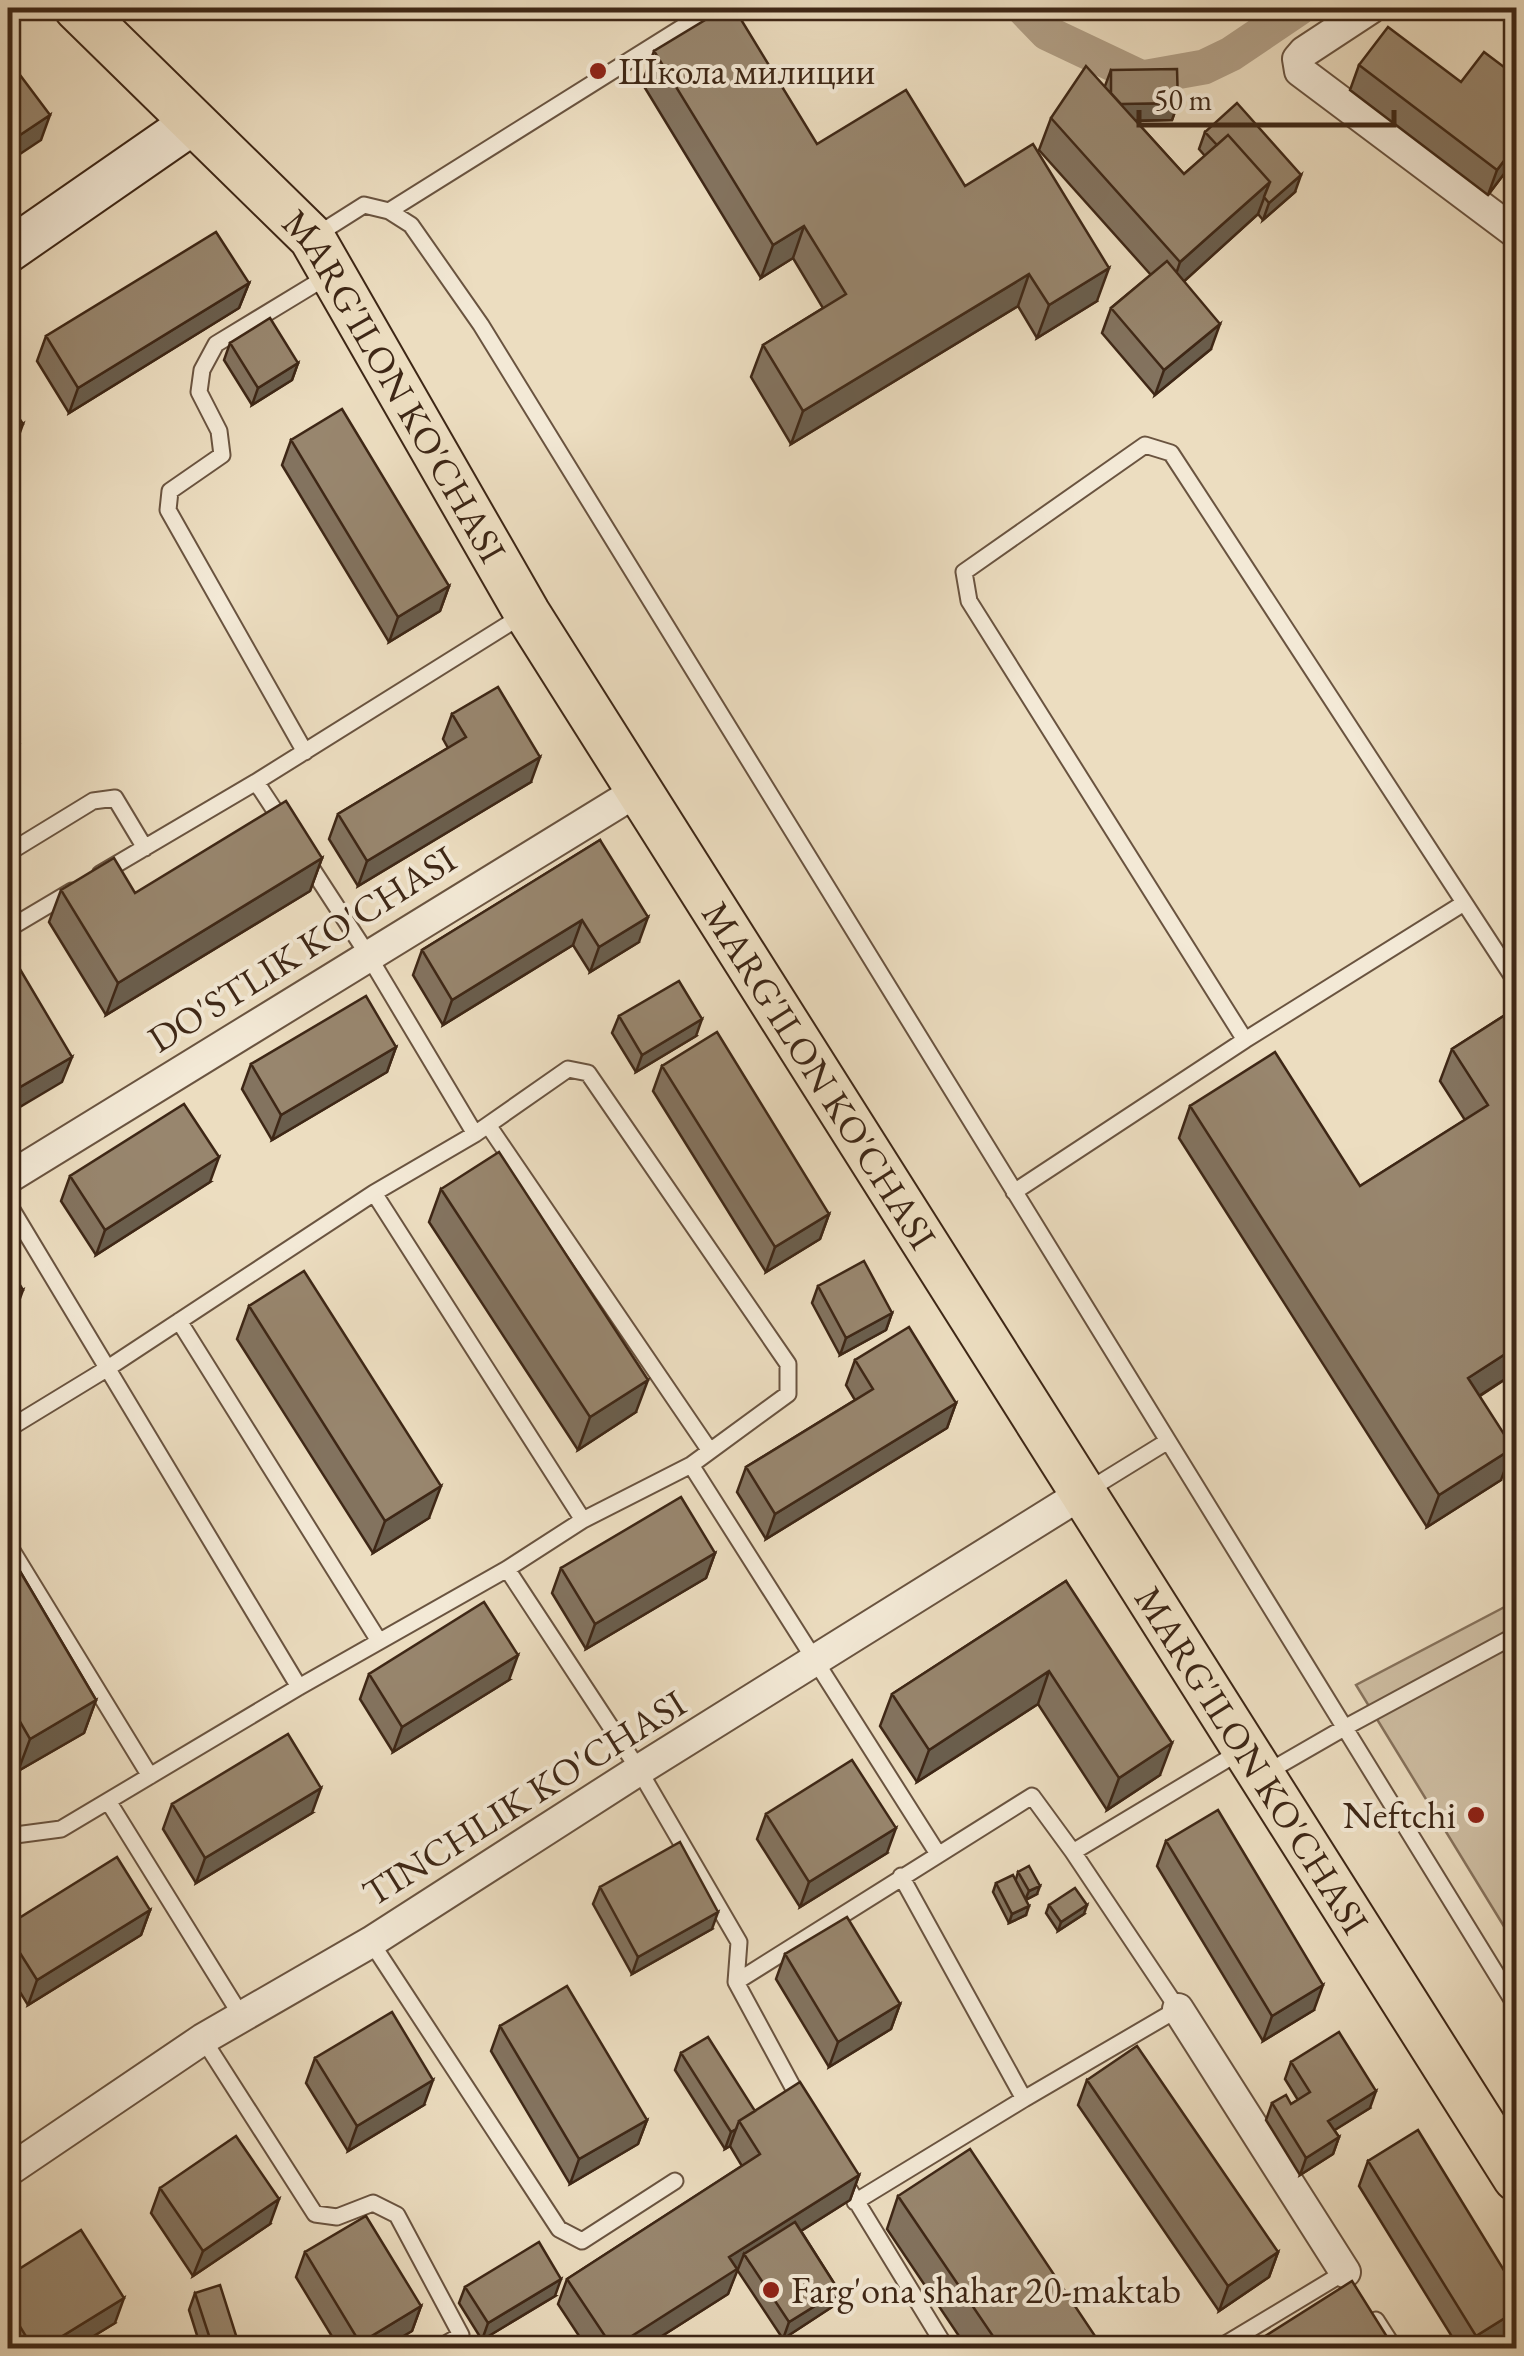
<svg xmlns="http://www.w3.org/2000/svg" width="1524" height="2356" viewBox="0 0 1524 2356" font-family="'EB Garamond',serif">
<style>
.green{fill:#cebea3;stroke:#86725c;stroke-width:2.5}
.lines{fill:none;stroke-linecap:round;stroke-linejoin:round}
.canal{stroke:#b19f86;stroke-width:35}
.lane-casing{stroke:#6a5440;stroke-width:19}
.street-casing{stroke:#6a5440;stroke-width:34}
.secondary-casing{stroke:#3e2716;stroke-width:46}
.primary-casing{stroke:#3e2716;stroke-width:49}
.lane{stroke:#f3e9d6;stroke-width:15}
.street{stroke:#f3e9d6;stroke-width:30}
.secondary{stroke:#f3e9d6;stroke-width:42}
.primary{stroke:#ecddc0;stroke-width:45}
.wall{fill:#83735f;stroke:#3e2716;stroke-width:2.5}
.shaded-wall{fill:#6a5e4d;stroke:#3e2716;stroke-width:2.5}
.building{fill:#98866e;stroke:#3e2716;stroke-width:2.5}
.poi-dot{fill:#8f2418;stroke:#f3e9d6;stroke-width:4}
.labels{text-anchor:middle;stroke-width:8;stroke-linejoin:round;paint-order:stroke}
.poi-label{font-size:38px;fill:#3e2716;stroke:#f3e9d6;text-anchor:start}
.street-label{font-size:38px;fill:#3e2716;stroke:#f3e9d6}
</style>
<rect width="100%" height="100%" fill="#ecddc0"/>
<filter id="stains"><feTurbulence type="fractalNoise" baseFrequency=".002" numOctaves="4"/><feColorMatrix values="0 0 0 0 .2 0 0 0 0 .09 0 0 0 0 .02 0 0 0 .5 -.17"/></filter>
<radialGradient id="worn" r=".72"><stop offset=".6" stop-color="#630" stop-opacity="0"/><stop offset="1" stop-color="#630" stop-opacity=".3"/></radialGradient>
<path class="green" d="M1516,1601V1946L1356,1685Z"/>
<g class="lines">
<path class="canal" d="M1023,8L1047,33L1142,78L1204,67L1231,54L1299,8"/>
<defs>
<path id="lane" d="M389,211L713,8
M315,236L364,205L389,211L411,225L481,325L1516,2006
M305,752L168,510L170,491L222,455L219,431L199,392L202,370L216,344L328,276
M285,826L256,782L523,615
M8,853L93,801L115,798L145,848
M305,858L368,955L475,1134
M100,874L256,782
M8,929L72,891
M1245,1040L969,601L964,572L1145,445L1171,453L1516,982
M488,1125L710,1451
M1014,1192L1245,1040L1464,903
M374,1193L583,1520
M8,1203L299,1687
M179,1321L379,1641
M8,1429L108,1368L374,1193L475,1134L568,1069L588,1073L788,1364V1394L691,1465L583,1520L507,1569L299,1687L61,1829L8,1836
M691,1465L938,1854
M1087,1491L1168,1441
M8,1544L150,1776
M507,1569L639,1770L739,1942L736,1982L802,2104
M1266,1773L1344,1728L1516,1635
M108,1801L242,2017
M901,1876L1024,2099L1178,2009L1073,1852L1241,1751
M371,1942L559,2229L582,2241L675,2181
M736,1982L1032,1796L1073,1852
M203,2039L315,2214L337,2217L373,2203L397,2215L461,2335L439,2348
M844,2181L946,2348
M855,2202L1024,2099
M1376,2320L1394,2348
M1219,2348L1345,2272L1347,2276"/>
<path id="street" d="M1371,8L1304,52L1298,59L1300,71L1516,233
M8,1178L639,790
M1178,2009L1345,2272
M8,2171L203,2039L371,1942L639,1770L1083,1493"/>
<path id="secondary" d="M8,251L194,122"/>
<g id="primary">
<path id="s1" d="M77,8L312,238L527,613L1516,2178"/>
</g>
</defs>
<use href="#lane" class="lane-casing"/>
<use href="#street" class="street-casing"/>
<use href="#secondary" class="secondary-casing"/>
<use href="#primary" class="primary-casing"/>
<use href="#lane" class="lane"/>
<use href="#street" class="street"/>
<use href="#secondary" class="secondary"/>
<use href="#primary" class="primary"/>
</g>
<path class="wall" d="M654,51L817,144L965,186L1097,301L1037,338L1018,306L791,444L751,377L763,345L823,308L793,258L761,278L642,83Z
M1359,65L1461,82L1516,158L1488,195L1350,90Z
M1111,70L1178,103L1172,120L1136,121L1184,174L1205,156L1199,149L1205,132L1295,192L1263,220L1258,214L1184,281L1211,349L1155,395L1102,333L1111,308L1151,275L1039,150L1051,118L1105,86Z
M249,283L239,308L69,413L37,361L46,336Z
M230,343L298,363L292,380L252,405L224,360Z
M291,440L449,586L440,611L389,642L282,465Z
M452,714L531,782L358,886L329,839L338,814L448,748L443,739Z
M600,840L639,942L590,972L573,945L443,1025L413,975L422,950Z
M322,858L310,891L106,1015L49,922L61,890L135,893Z
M1516,1008V1372L1480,1396L1501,1480L1427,1527L1179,1138L1190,1106L1360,1186L1465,1120L1440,1081L1452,1049Z
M619,1016L696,1036L636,1072L612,1033Z
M396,1047L387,1072L272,1140L242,1089L251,1064Z
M662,1066L829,1214L820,1239L766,1272L653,1091Z
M70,1176L210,1182L96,1255L61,1201Z
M441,1189L636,1412L578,1450L429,1222Z
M818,1286L892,1313L886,1330L840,1355L812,1303Z
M249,1306L429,1518L373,1553L237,1339Z
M855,1360L956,1403L947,1428L766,1539L737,1492L746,1467L855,1400L846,1385Z
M8,1551L96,1700L84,1733L18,1771L8,1753Z
M715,1553L706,1578L586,1649L552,1593L561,1568Z
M1066,1581L1160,1775L1107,1810L1038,1704L917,1782L880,1726L892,1694Z
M369,1674L509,1680L393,1752L360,1699Z
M172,1804L312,1813L196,1883L163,1829Z
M766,1814L887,1853L800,1907L757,1839Z
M1166,1841L1314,2010L1263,2041L1157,1866Z
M1018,1872L1037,1894L1026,1900V1915L1009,1923L993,1892L996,1883L1016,1879Z
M600,1887L712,1929L632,1974L593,1904Z
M1049,1905L1084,1914L1058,1931L1046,1913Z
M150,1910L141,1935L28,2005L8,1973V1925Z
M785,1954L900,2004L891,2029L829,2067L776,1979Z
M500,2026L647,2120L638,2144L570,2184L491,2051Z
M681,2053L755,2111L859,2175L850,2200L801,2231L839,2291L832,2307L783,2339L738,2271L736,2272L728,2294L643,2348H587L558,2304L567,2279L742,2166L730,2146L725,2149L675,2070Z
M315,2058L424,2105L348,2151L306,2083Z
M1291,2062L1370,2108L1334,2130L1339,2137L1333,2154L1300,2175L1266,2120L1272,2103L1291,2104L1298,2100L1285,2079Z
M1087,2080L1278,2252L1269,2277L1219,2311L1078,2105Z
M1368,2161L1516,2290V2330L1487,2348H1459L1359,2186Z
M160,2188L270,2224L193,2276L151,2213Z
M898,2196L1103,2348H967L887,2229Z
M305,2252L421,2306L412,2331L383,2348H339L296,2277Z
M8,2276L115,2323L74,2348H9Z
M465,2287L555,2296L482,2340L459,2303Z
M195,2293L240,2348H201L189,2310Z"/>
<path class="shaded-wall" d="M1178,103L1172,120L1105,121L1111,104Z
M50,115L41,140L8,162V143Z
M1516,145V158L1488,195L1497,170Z
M1301,175L1295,192L1263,220L1269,203Z
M1270,182L1258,214L1169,295L1180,262Z
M804,226L793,258L761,278L773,245Z
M1109,268L1097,301L1037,338L1049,305Z
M1029,274L1018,306L791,444L803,411Z
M249,283L239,308L69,413L78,388Z
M1220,324L1211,349L1155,395L1164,370Z
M298,363L292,380L252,405L258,388Z
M23,424L14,449L8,453V435Z
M449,586L440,611L389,642L398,617Z
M19,746L8,779V753Z
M540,757L531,782L358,886L367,861Z
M322,858L310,891L106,1015L118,983Z
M648,917L639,942L590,972L599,947Z
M582,920L573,945L443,1025L452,1000Z
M702,1019L696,1036L636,1072L642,1055Z
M396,1047L387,1072L272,1140L281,1115Z
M72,1057L62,1082L8,1114V1094Z
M219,1157L210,1182L96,1255L105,1230Z
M829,1214L820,1239L766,1272L775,1247Z
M23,1290L14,1315L8,1319V1299Z
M892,1313L886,1330L840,1355L846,1338Z
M1516,1347V1372L1457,1410L1468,1378Z
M648,1380L636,1412L578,1450L590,1417Z
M956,1403L947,1428L766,1539L775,1514Z
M1513,1448L1501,1480L1427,1527L1439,1495Z
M441,1486L429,1518L373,1553L385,1521Z
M715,1553L706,1578L586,1649L595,1624Z
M518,1655L509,1680L393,1752L402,1727Z
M1049,1671L1038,1704L917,1782L929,1750Z
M96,1700L84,1733L18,1771L30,1739Z
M1172,1743L1160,1775L1107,1810L1119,1778Z
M321,1788L312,1813L196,1883L205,1858Z
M896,1828L887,1853L800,1907L809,1882Z
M1040,1886L1037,1894L1025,1900L1029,1891Z
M1087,1905L1084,1914L1058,1931L1061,1922Z
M1029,1906L1026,1915L1009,1923L1012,1914Z
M150,1910L141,1935L28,2005L37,1980Z
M718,1912L712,1929L632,1974L638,1957Z
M1323,1985L1314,2010L1263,2041L1272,2016Z
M900,2004L891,2029L829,2067L838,2042Z
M433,2080L424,2105L348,2151L357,2126Z
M1376,2091L1370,2108L1322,2138L1328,2121Z
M647,2120L638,2144L570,2184L579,2159Z
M736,2129L730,2146L725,2149L731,2132Z
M1339,2137L1333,2154L1300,2175L1306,2158Z
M859,2175L850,2200L750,2263L744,2254L728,2294L643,2348H614L729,2257Z
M279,2199L270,2224L193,2276L203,2251Z
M1278,2252L1269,2277L1219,2311L1228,2286Z
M561,2279L555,2296L482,2340L488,2323Z
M839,2291L832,2307L783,2339L789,2322Z
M124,2298L115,2323L74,2348H43Z
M421,2306L412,2331L383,2348H358L360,2343Z
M1516,2311V2330L1487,2348H1472L1476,2336Z"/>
<path class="building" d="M725,8H734L817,144L906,90L965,186L1033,144L1109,268L1049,305L1029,274L803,411L763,345L846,294L804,226L773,245L654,51Z
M1388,27L1461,82L1484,52L1516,76V145L1497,170L1359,65Z
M8,59L50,115L8,143Z
M1086,66L1184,174L1228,135L1270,182L1180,262L1051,118Z
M1177,69L1178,103L1121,104L1111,93V70Z
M1237,103L1301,175L1269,203L1264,197L1270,182L1228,135L1217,145L1205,132Z
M216,232L249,283L78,388L46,336Z
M1167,261L1220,324L1164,370L1111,308Z
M270,318L298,363L258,388L230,343Z
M8,402L23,424L8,435Z
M342,409L449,586L398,617L291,440Z
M498,687L540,757L367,861L338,814L466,737L452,714Z
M8,727L19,746L8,753Z
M286,801L322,858L118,983L61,890L114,858L135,893Z
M600,840L648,917L599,947L582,920L452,1000L422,950Z
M8,949L72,1057L8,1094Z
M679,981L702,1019L642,1055L619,1016Z
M366,996L396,1047L281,1115L251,1064Z
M1516,1008V1347L1468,1378L1513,1448L1439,1495L1190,1106L1275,1052L1360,1186L1488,1105L1452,1049Z
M717,1032L829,1214L775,1247L662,1066Z
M184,1104L219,1157L105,1230L70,1176Z
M499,1152L648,1380L590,1417L441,1189Z
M864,1261L892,1313L846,1338L818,1286Z
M8,1265L23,1290L8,1299Z
M304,1271L441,1486L385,1521L249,1306Z
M909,1327L956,1403L775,1514L746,1467L873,1389L855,1360Z
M681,1497L715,1553L595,1624L561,1568Z
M8,1551L96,1700L30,1739L8,1701Z
M1066,1581L1172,1743L1119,1778L1049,1671L929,1750L892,1694Z
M484,1602L518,1655L402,1727L369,1674Z
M288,1734L321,1788L205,1858L172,1804Z
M852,1760L896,1828L809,1882L766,1814Z
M1218,1810L1323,1985L1272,2016L1166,1841Z
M680,1842L718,1912L638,1957L600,1887Z
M117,1857L150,1910L37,1980L8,1934V1925Z
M1029,1866L1040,1886L1029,1891L1018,1872Z
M1013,1875L1029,1906L1012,1914L996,1883Z
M1075,1888L1087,1905L1061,1922L1049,1905Z
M847,1917L900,2004L838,2042L785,1954Z
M567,1986L647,2120L579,2159L500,2026Z
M392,2012L433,2080L357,2126L315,2058Z
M1339,2032L1376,2091L1328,2121L1339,2137L1306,2158L1272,2103L1286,2095L1291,2104L1310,2092L1291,2062Z
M708,2037L755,2111L739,2121L736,2129L731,2132L681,2053Z
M1137,2046L1278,2252L1228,2286L1087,2080Z
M800,2082L859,2175L729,2257L737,2269L613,2348L567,2279L760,2154L739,2121Z
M1418,2130L1516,2290V2311L1476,2336L1368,2161Z
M236,2136L279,2199L203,2251L160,2188Z
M970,2149L1103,2348H1001L898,2196Z
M366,2216L421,2306L360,2343L305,2252Z
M795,2222L839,2291L789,2322L744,2254Z
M81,2230L124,2298L43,2348H33L8,2307V2276Z
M539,2242L561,2279L488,2323L465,2287Z
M1352,2281L1394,2348H1253L1251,2345Z
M220,2285L240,2348H213L195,2293Z"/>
<g class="poi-dot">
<circle cx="598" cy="71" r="10"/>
<circle cx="1476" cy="1815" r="10"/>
<circle cx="771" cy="2290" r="10"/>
</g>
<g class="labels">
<g class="poi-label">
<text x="618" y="84">Школа милиции</text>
<text x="1456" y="1828" text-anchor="end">Neftchi</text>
<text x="791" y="2303">Farg'ona shahar 20-maktab</text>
</g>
<g class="street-label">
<text dy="13" stroke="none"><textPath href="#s1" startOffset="498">MARG'ILON KO'CHASI</textPath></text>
<text transform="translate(302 949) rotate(-32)" y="13">DO'STLIK KO'CHASI</text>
<text dy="13" stroke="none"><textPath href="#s1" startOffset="1308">MARG'ILON KO'CHASI</textPath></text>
<text dy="13" stroke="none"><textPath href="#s1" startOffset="2118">MARG'ILON KO'CHASI</textPath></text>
<text transform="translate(524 1798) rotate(-32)" y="13">TINCHLIK KO'CHASI</text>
</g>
</g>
<rect width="1524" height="2356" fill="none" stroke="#ecddc0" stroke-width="40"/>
<rect x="10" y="10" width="1504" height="2336" fill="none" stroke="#3e2716" stroke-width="5"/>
<rect x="20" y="20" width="1484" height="2316" fill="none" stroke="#3e2716" stroke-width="2.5"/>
<path d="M1139 110v15h255v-15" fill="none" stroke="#3e2716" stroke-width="5"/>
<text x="1154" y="110" font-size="30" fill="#3e2716" stroke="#f3e9d6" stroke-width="8" paint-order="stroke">50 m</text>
<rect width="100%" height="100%" filter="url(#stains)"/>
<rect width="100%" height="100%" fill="url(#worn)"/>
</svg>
